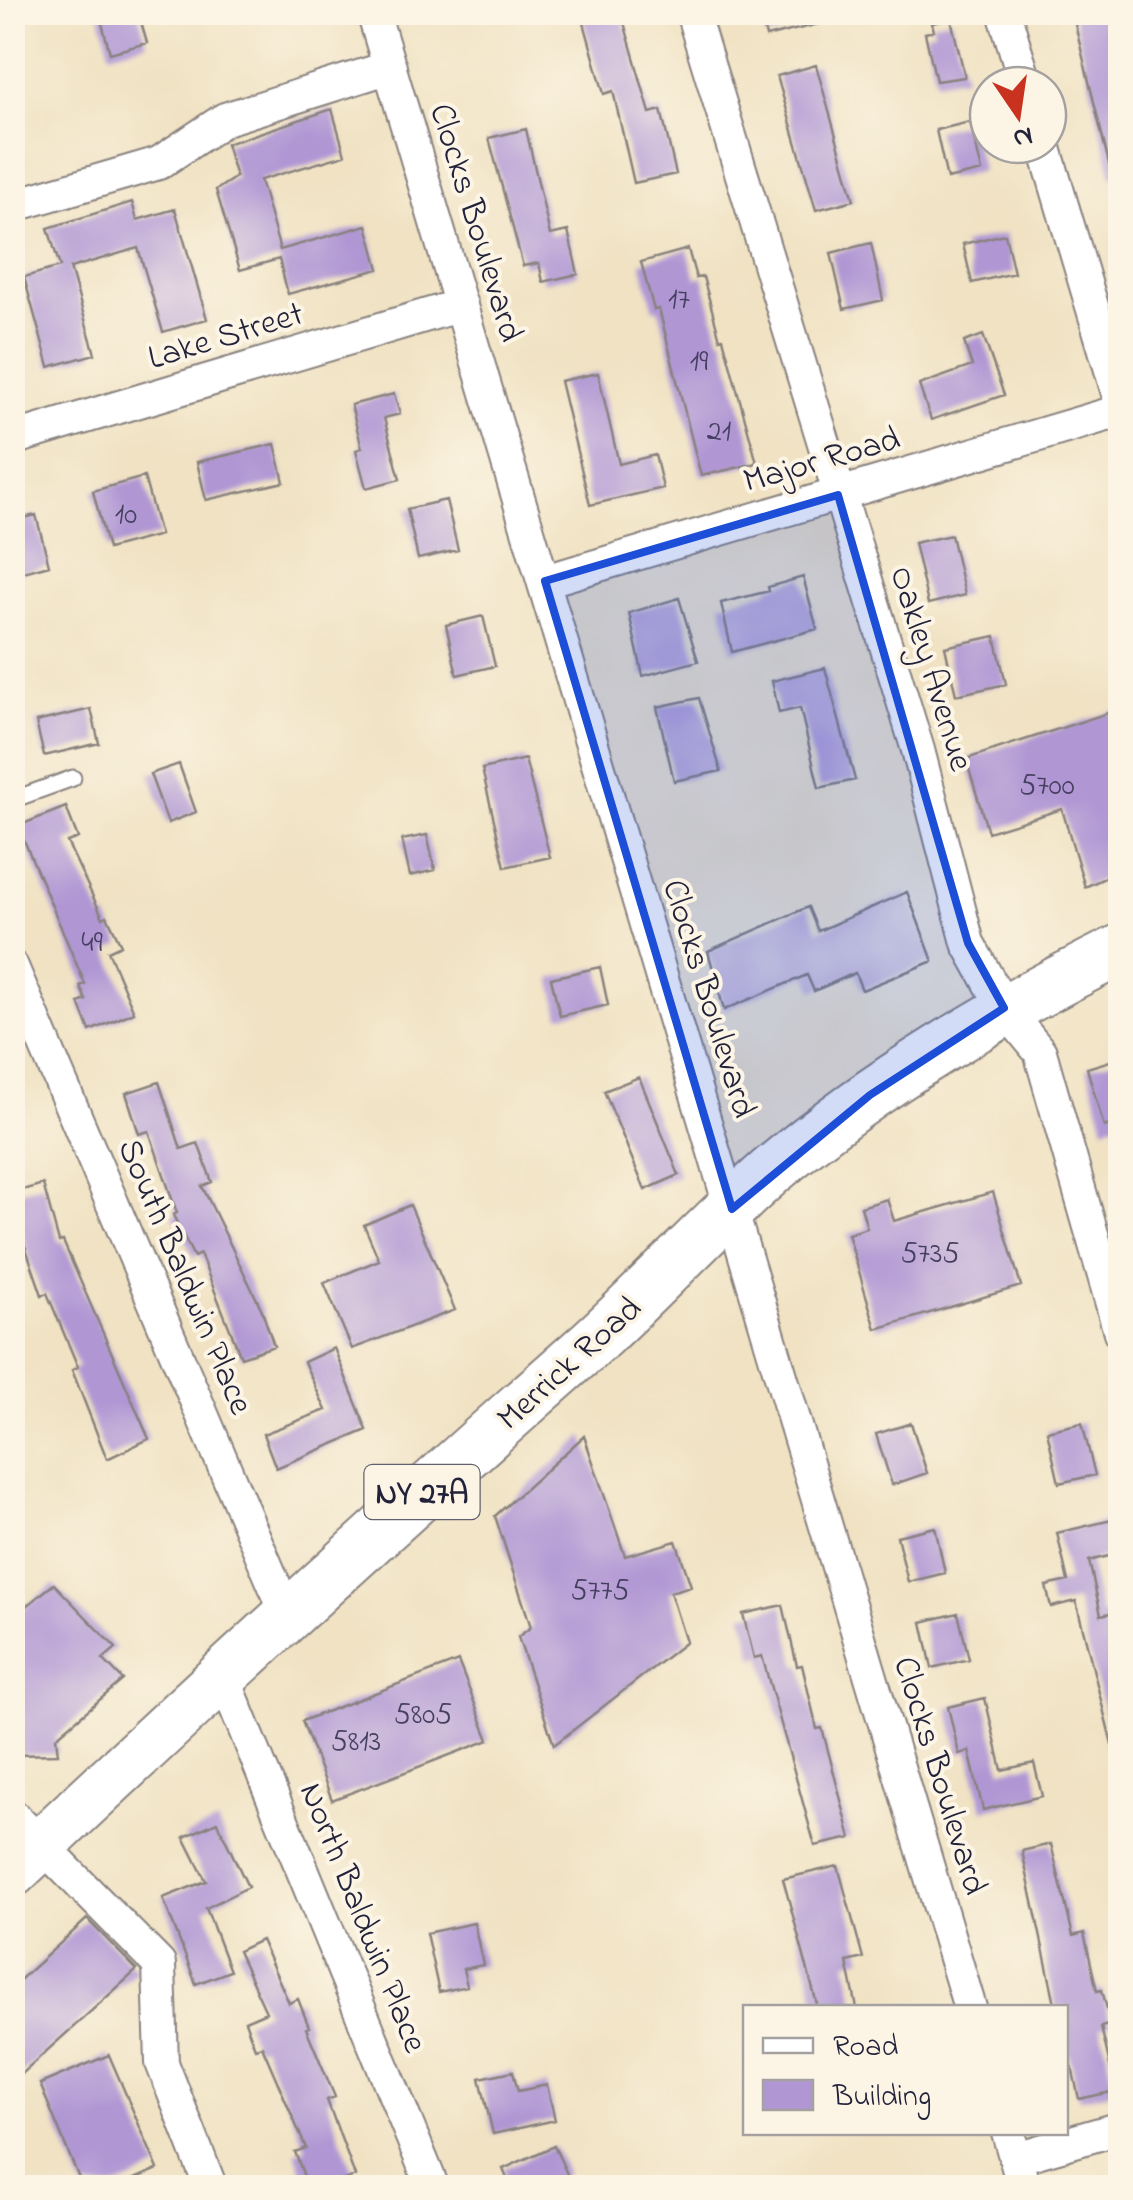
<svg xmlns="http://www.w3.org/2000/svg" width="1133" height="2200" viewBox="0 0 1133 2200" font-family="'Indie Flower',sans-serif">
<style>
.building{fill:#b097d4}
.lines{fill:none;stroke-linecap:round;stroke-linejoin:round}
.lane-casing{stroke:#89827f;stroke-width:19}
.street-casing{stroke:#89827f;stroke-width:36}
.primary-casing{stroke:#89827f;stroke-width:54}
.lane{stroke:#fff;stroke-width:15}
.street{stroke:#fff;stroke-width:32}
.primary{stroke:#fff;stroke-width:50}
.marked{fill:#1d4ed8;fill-opacity:0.2;stroke:#1d4ed8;stroke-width:8;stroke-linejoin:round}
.labels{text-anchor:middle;stroke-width:8;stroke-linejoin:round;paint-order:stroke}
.number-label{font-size:30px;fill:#463f61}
.shield{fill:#fcf5e5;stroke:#63616e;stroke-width:2.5}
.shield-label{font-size:32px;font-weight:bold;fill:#22223b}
.street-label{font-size:35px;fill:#22223b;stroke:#fcf5e5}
</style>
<rect width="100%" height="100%" fill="#fcf5e5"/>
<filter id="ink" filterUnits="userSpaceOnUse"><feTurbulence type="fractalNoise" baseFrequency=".01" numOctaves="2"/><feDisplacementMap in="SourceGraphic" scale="20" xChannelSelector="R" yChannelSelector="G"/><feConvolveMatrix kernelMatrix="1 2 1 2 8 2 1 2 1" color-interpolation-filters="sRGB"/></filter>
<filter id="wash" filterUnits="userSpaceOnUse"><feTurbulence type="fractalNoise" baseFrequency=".0048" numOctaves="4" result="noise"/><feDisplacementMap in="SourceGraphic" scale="40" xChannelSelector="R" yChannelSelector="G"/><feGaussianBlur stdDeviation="2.25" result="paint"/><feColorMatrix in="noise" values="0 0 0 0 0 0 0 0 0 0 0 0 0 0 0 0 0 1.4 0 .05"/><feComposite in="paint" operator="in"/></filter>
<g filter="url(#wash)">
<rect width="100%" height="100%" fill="#f0e2c3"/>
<g id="blocks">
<path class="building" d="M99,12H138L147,43L110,53Z
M581,12H621L650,113L661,110L676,174L634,183L613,91L604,94Z
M760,12H834L835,20L766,37Z
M1072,12H1120V175L1112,176Z
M951,19L965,77L936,81L925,33L934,31L932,23Z
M816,65L854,200L816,210L777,76Z
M332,109L345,155L260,180L280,250L367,225L379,269L288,294L279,259L240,270L216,190L236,177L226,144Z
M970,122L982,171L947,179L936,130Z
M526,129L550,235L568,231L578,274L543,282L539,263L523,266L489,138Z
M132,202L137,220L175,209L207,319L163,332L138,248L70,268L95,354L49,367L24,277L60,267L48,228Z
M1005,234L1014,273L972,283L963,244Z
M871,243L883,300L844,309L831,253Z
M688,249L696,278L703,277L720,339L723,338L757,463L701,476L659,309L654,310L641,262Z
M983,335L1004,395L931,420L919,385L972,366L964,342Z
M598,373L619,464L655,455L663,488L590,505L560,381Z
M394,394L400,414L384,418L400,479L366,488L356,450L362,448L351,405Z
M275,444L284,482L206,500L197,462Z
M144,477L160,535L108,549L93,491Z
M446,500L458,550L418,559L407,509Z
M36,515L49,565L12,575V534L18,533L15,520Z
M951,535L965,595L928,604L914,543Z
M803,577L817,629L732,652L721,603L769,591L768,587Z
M679,598L698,661L643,676L629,613Z
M483,616L495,666L457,675L446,625Z
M995,636L1006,684L956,695L945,647Z
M825,668L855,780L819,788L800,708L779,713L772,681Z
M699,698L721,771L674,781L657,707Z
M91,709L99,743L44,756L36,722Z
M1120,709V871L1085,887L1062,809L988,832L966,759Z
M525,759L550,857L505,867L482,769Z
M179,764L196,812L168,823L150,774Z
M66,807L78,838L67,842L103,918L107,916L121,945L108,951L134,1012L90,1031L79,1003L86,1000L80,986L85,984L18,826Z
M427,835L435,870L410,876L402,840Z
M907,892L933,961L862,990L855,973L814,991L807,975L724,1010L708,951L808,907L818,931Z
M600,967L608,1005L560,1016L551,978Z
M1120,1058V1122L1104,1127L1087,1068Z
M639,1077L679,1175L645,1190L604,1091Z
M159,1082L181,1149L198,1143L212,1182L202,1186L261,1308L274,1346L241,1357L200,1254L194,1257L173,1215L177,1213L149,1131L139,1134L126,1093Z
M43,1184L59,1242L63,1241L149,1439L107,1459L72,1370L78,1367L47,1293L42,1295L12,1208V1193Z
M993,1192L1021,1286L876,1329L848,1234L867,1228L861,1207L887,1199L894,1221Z
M410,1205L455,1310L352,1349L324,1283L379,1260L364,1225Z
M334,1348L367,1430L276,1468L263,1434L326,1410L304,1362Z
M911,1423L927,1473L892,1485L876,1434Z
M1082,1423L1095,1475L1059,1483L1047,1431Z
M584,1436L625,1556L676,1541L691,1586L670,1592L686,1642L554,1745L518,1637L531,1627L495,1516Z
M1120,1518V1553L1089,1561L1101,1615L1120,1611V1743L1112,1744L1076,1601L1051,1607L1046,1586L1068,1581L1057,1533Z
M935,1527L945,1573L908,1582L897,1536Z
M54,1584L116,1648L103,1659L123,1680L56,1737L58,1754L17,1755L12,1735V1617Z
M783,1605L797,1666L802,1665L817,1729L822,1728L851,1838L815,1846L762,1656L754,1658L743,1614Z
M958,1613L969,1659L932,1668L922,1622Z
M458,1661L489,1740L332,1800L302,1721Z
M985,1698L1002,1770L1034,1763L1042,1796L983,1810L969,1751L959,1754L948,1707Z
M217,1822L248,1887L206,1908L230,1971L196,1984L163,1898L206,1881L184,1837Z
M1051,1844L1073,1936L1084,1933L1097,1991L1102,1990L1111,2024L1101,2027L1116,2091L1079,2099L1066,2039V2008H1056L1022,1851Z
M838,1866L863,1958L847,1962L857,2008H818L783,1879Z
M87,1919L137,1970L12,2082V1987Z
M474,1923L483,1965L463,1969L467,1986L439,1992L426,1933Z
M261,1940L289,2003L298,1999L309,2027L306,2028L335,2097L327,2100L355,2176L323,2188H308L295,2152L306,2148L262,2046L255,2048L245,2021L266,2012L238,1951Z
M109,2055L158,2169L114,2188H83L40,2084Z
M513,2071L518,2091L547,2085L555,2120L493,2134L480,2078Z
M554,2146L567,2174L537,2188H511L503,2169Z"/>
</g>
</g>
<g filter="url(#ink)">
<use href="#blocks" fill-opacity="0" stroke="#89827f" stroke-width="2.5"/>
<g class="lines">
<defs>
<path id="lane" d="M12,800L73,778"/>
<path id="street" d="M373,12L970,2008
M692,12L918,750L968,943L1004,1008L1040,1052L1120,1332
M1004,12L1026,85
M1044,145L1120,400
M12,206L159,163L225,119L390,67
M12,439L461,305
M545,581L1120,411
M12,967L288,1617
M223,1676L433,2188
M12,1815L159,1964L162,2063L211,2188
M1008,2132L1024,2188
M1016,2158L1120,2128"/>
<path id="primary" d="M12,1872C201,1694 392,1519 586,1348C650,1291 707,1227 771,1171C877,1081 997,1011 1120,950"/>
</defs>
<use href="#lane" class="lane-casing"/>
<use href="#street" class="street-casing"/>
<use href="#primary" class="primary-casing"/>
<use href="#lane" class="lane"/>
<use href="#street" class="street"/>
<use href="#primary" class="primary"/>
</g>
</g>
<path class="marked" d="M838,495L968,943L1004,1008L870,1095L732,1209L545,581Z"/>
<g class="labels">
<g class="number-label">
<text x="679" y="308">17</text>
<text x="699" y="370">19</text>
<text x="719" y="440">21</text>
<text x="126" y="523">10</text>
<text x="1047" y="794">5700</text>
<text x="92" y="951">49</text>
<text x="930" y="1262">5735</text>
<text x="600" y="1599">5775</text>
<text x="423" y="1723">5805</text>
<text x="356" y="1750">5813</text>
</g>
<rect class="shield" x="364.5" y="1465" width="115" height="54" rx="8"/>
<g class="shield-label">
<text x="422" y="1503">NY 27A</text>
</g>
<g class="street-label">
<text transform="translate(478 222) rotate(73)" y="12">Clocks Boulevard</text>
<text transform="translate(225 334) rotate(-17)" y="12">Lake Street</text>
<text transform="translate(821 458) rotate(-16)" y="12">Major Road</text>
<text transform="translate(933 668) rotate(73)" y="12">Oakley Avenue</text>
<text transform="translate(711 998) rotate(73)" y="12">Clocks Boulevard</text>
<text transform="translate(187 1276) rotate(67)" y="12">South Baldwin Place</text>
<text transform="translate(568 1362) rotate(-42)" y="12">Merrick Road</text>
<text transform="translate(942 1775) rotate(73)" y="12">Clocks Boulevard</text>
<text transform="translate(365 1917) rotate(68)" y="12">North Baldwin Place</text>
</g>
</g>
<rect width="1133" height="2200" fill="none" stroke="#fcf5e5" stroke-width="50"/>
<rect x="743" y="2005" width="325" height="130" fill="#fcf5e5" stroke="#a5a1a1" stroke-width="2.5"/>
<rect x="763" y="2038" width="50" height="15" fill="#ffffff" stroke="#a5a1a1" stroke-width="2.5"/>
<text x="833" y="2055" font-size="30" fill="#22223b">Road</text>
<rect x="763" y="2080" width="50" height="30" fill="#b097d4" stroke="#a5a1a1" stroke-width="2.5"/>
<text x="833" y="2105" font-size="30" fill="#22223b">Building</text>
<g transform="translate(1018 115) rotate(167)"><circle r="48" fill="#fcf5e5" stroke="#a5a1a1" stroke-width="2.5"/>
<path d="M0-8L18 38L0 25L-18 38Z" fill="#c8321e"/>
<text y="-15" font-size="28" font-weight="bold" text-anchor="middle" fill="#22223b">N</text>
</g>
</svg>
